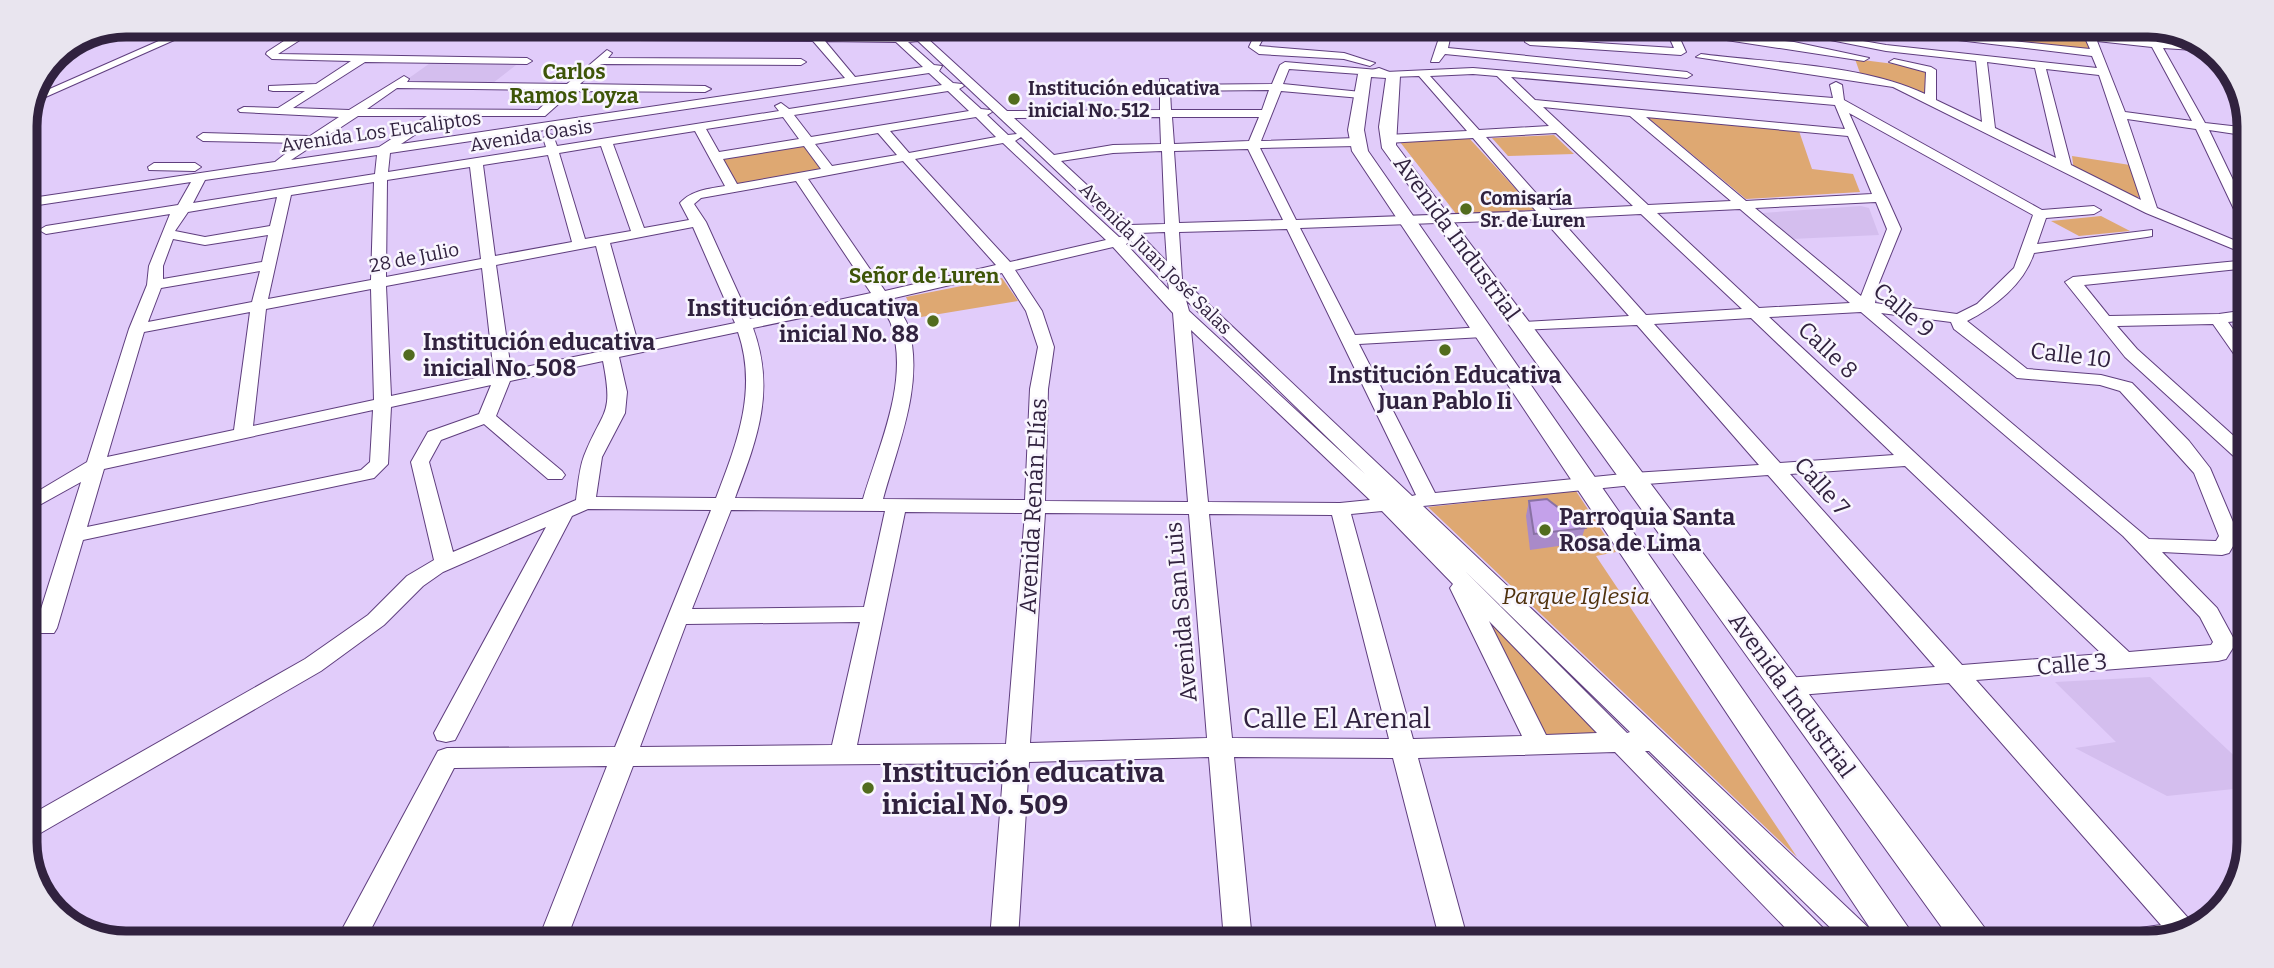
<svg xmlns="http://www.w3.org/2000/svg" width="2274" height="968" viewBox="0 0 2274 968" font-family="Bitter,serif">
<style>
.built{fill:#d4beee}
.green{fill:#dea872}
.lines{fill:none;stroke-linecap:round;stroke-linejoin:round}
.minor-casing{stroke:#5f3e7e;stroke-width:2}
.tertiary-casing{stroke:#5f3e7e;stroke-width:2}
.minor{fill:#fff;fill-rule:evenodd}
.tertiary{fill:#fff;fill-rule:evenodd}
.wall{fill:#a98ac9}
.building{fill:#c4a1ea;stroke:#8971a4;stroke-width:2}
.poi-dot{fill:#526c1e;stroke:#f9f6fe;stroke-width:2.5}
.labels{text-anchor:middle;stroke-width:5;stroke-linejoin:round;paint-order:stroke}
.far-poi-label{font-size:19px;font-weight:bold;fill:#31223f;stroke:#f9f6fe;text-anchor:start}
.far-street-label{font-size:19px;fill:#31223f;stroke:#f9f6fe}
.far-neighbourhood-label{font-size:21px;font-weight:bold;fill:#3e5509;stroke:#f9f6fe}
.street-label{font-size:23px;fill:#31223f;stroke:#f9f6fe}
.poi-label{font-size:23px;font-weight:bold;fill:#31223f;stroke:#f9f6fe;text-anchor:start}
.park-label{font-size:23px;font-style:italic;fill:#4f310d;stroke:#f9f6fe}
.near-street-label{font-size:28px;fill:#31223f;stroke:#f9f6fe}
.near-poi-label{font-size:28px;font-weight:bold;fill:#31223f;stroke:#f9f6fe;text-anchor:start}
.rim{fill:none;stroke:#31223f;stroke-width:9}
</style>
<rect width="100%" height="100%" fill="#e1ccfa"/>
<path class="built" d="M433,61L520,62L493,83H402Z
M1861,206L1869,208L1879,235L1791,239L1762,213Z
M2150,677L2243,764V788L2167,796L2075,748L2116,742L2055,682Z"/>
<path class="green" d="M1900,31L2025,32L2079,37L2087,40L2090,50Z
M1855,59L1925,68L1926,94L1890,80L1861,76Z
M1647,117L1799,131L1812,169L1853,174L1860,192L1746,199Z
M1554,135L1574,154L1508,156L1492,138Z
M1469,138L1535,210L1457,215L1400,142Z
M807,144L824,170L736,185L722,158Z
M2072,156L2130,165L2143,196L2134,198L2074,171Z
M2101,216L2130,231L2079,236L2051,221Z
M1002,278L1018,301L915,318L906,297Z
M1576,491L1616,552L1596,556L1797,857L1428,507Z
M1470,595L1609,738L1550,743Z"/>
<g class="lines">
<defs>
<path id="minor" d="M195,25H208L32,103L36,95Z
M904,27H915L921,33L932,27L945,28L927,38L1007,111L1160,110V79H1168L1170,85L1272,84L1280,65L1285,62L1378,70V74L1374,75L1289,69L1283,84L1361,92L1367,95L1361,98L1281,91L1261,141L1357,138L1363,142L1357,146L1260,148L1296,220L1536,211L1473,138L1387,143L1381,139L1387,135L1467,131L1419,76L1390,77L1386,76V72L1473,68L1833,98L1830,85L1836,82L1842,85L1844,100L2042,210L2094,206L2101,210L2094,214L2046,218L2037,244L2152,230V236L2147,237L2034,253C2024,284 1995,307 1967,321L2027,369L2101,375L2132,383L2189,441L2210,468L2239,536L2229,553L2222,555L2162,552L2217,608L2236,643L2226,659L2218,661L1976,680L2197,928L2148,943H2094L2098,934L2161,925L1949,683L1786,696L1778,693L1774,687L1778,681L1786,678L1935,667L1768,475L1633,485L1423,506L1874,933L1878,942H1845L1649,751H1645L1828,933L1832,942H1799L1615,752L1418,758L1468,941H1440L1393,758L1234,757L1252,940H1224L1209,757L1029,762L1018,939H990L1004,763L633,766L567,938H539L607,766L454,768L367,937H338L438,751L447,748L615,747L711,510L588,509L572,516L455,740L446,742L437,740L434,733L546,527L443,572L423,586L384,625L321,671L25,842V818L305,659L368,615L407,576L434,560L411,462L428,432L479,414L491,385L391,407L388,464L374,478L83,540L57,628L54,633H38L35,628L81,482L25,513V499L87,462L129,329L147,285L149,266L170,214L46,234L39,230L46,226L178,205L191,182L25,207V199L275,162L299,143L203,141L197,137L203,133L310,136L339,117L240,112L238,110L244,107L278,108L305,91H273L269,90V86L316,84L351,61L272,59L266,54L267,52L290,37L232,36L231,34L236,31L912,35ZM303,38L813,41L845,78L401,144L443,116H545L573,91L705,92L711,89L705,86L580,84L601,64L801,65L806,62L801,59L608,58L612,53L607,50L567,84L407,82L409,79L404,76L349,110L293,108L365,62L527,64L532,61L527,58L278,54ZM825,41L896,42L923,67L855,77ZM918,41L1017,134L1008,135L987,115L992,112L990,110L981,109L959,89L964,86L962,84L953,83L939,71L942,66L934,65L908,42ZM929,73L942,85L789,109L781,103L775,106L779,111L557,146L553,135L549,134L543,138L546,147L388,172L390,153ZM1473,74L1497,76L1549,126L1479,130L1430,76ZM1511,77L1835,105L1845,129L1535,100ZM397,88L560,90L538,110L367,109ZM1269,90L1262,110H1171L1170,91ZM948,91L969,111L811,137L794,115ZM1543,107L1630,116L1731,201L1648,205ZM1849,113L2033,215L2014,268L1977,304L1957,314L1875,303L1879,283L1901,229ZM358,116H427L379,147L291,160ZM783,117L799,139L719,152L706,129ZM976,117L996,137L909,153L890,131ZM1160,117L1161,144L1113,145L1054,155L1014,118ZM1172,117H1259L1249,141L1174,144ZM1646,117L1848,136L1872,194L1746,201ZM695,131L725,186C708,189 692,190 680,203L689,220L644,228L613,144ZM878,133L897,155L832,166L815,144ZM1556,133L1633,206L1551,210L1486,137ZM1021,137L1121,232L1125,236L1119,237L1015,141ZM1003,143L1106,240L1010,262L915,159ZM601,146L631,231L585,239L559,153ZM804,146L821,169L737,184L723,159ZM1248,149L1283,220L1179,223L1174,151ZM1162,151L1165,224L1130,225L1061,161L1113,153ZM377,155L375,174L193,203L205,180ZM548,155L572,242L495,256L483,165ZM903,161L996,265L885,291L808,179ZM470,167L481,259L386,277L387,180ZM796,181L871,293L750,319L706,222L694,204L701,198ZM374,182L371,280L268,299L291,195ZM277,197L270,226L205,237L175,231L188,212ZM1876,202L1887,229L1861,296L1755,208ZM1740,209L1850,303L1759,308L1657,213ZM1641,214L1742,309L1646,315L1559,218ZM1543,219L1629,316L1522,322L1516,324V330L1637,325L1759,465L1633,473L1435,493L1359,344L1483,337L1491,332L1483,327L1355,335L1300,228ZM693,227L735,323L638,343L610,243ZM1287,229L1416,495L1412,496L1182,279L1179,232ZM1165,232L1167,262L1139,233ZM268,235L262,262L163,279V266L173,239L205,245ZM1131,241L1168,281L1169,290L1126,244ZM596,246L622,347L511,370L496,265ZM1113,247L1173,313L1188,502L1045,501L1048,389L1054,347L1042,311L1015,270ZM482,268L494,374L391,396L386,286ZM260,271L252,302L148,322L161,288ZM1002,273L1026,311L1038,347L1030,389L1025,500L883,499C898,444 925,383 908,326C905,316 896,307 890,299ZM371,289L374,400L253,426L266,309ZM1186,300L1365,474L1189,311ZM877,302C881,309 889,317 891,324C910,381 879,445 863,499L735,498C757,439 776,391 753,328ZM250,312L234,430L107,457L144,332ZM1861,312L2123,536L2200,617L2213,642L2211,645L2129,652L1769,317ZM1881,313L1951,322L1954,329L2017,378L2100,385L2120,391L2194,473L2219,536L2216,541L2149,539ZM1751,318L1894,455L1780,463L1654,324ZM1191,330L1370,500L1340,503L1208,502ZM738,332C758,390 737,443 716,498L596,497L602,457L625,413L627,392L619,357ZM603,361C614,417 603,408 584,456C579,469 578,486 576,500L453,552L429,462L441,440L484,424L548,479H562L565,475L562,471L496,416L510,381ZM373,410L370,462L361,470L87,527L104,469ZM1905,466L2102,654L1962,665L1790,474ZM731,510L885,511L864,607L692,609ZM1382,511L1453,584L1450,588L1522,736L1413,739L1351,514ZM905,512L1025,513L1006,744L857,745ZM1045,513L1189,514L1207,738L1030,743ZM1209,514L1332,515L1389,739L1232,738ZM1465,571L1630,732L1627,733ZM1489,621L1597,733L1546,735ZM860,622L832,745L640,747L686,624Z
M1049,28H1155L1181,32L1176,35L1054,31Z
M1222,29L1326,33L1331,36L1330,38L1265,35L1259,46L1344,53L1375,63L1370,66L1344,59L1259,54L1249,47L1255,34Z
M1442,29H1452L1448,48L1687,72L1692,75L1687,78L1445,54L1439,62H1431Z
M1523,30H1533L1535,39L1674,48L1666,30H1676L1686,52L1681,55L1530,45L1525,42Z
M1785,31H1805L1886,45L2097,68L2092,56L1882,31H1916L2090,49L2086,40L2027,32H2059L2148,40L2144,32H2154L2159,41L2203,45L2210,51L2163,48L2205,123L2249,128V136L2209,130L2248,211V228L2241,224L2196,129L2127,119L2157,208L2248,246V255L2146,213L1893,87L1696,57L1701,54C1770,63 1863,64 1925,94L1926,72L1889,62L1894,59L1931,67L1936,70V100L1982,122L1976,61L1886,51ZM2097,41L2152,47L2192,121L2125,112ZM1987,62L2035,68L2056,158L1995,128ZM2046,69L2099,75L2141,200L2071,165Z
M1724,34L1794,42L1869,58L1864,61L1720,39L1719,37Z
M154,163H195L201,167L195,171L149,170L148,167Z
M2248,260V268L2084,285L2109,316L2219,314L2247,310V320L2228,322L2247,349V365L2241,364L2213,324L2117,326L2137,349L2246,447V463L2239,461L2125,357L2065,282L2073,277Z"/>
<path id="tertiary" d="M1379,68L1400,76L1396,145L1987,931L1992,943H1953L1382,148L1379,127L1386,78L1371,77L1364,130L1368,151L1919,943H1880L1352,151L1348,130L1358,74Z"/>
</defs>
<use href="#minor" class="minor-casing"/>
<use href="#tertiary" class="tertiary-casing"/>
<use href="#minor" class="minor"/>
<use href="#tertiary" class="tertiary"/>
</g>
<path class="wall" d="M1529,501L1585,528L1580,543L1530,550L1526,516Z"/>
<path class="building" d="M1547,499L1585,528L1534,534L1529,501Z"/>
<g class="poi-dot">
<circle cx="1014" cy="99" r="7"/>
<circle cx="1466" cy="209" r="7"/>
<circle cx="933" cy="321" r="7"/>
<circle cx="1445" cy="350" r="7"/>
<circle cx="409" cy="355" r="7"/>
<circle cx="1545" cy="530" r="7"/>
<circle cx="868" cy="788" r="7"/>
</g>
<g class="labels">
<g class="far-poi-label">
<text x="1028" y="95">Institución educativa<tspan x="1028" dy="22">inicial No. 512</tspan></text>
<text x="1480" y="205">Comisaría<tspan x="1480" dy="22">Sr. de Luren</tspan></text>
</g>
<g class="far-street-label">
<text transform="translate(381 131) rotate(-8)" y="7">Avenida Los Eucaliptos</text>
<text transform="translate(531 135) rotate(-9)" y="7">Avenida Oasis</text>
<text transform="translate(414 257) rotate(-11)" y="7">28 de Julio</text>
<text transform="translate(1156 258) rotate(45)" y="7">Avenida Juan José Salas</text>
</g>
<g class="far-neighbourhood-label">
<text x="574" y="79">Carlos<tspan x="574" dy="24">Ramos Loyza</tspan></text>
<text x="924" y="283">Señor de Luren</text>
</g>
<g class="street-label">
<text transform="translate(1457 238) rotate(54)" y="8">Avenida Industrial</text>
<text transform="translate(1904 310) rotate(40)" y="8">Calle 9</text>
<text transform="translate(1828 350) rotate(43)" y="8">Calle 8</text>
<text transform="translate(2071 355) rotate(7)" y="8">Calle 10</text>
<text transform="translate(1822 486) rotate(48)" y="8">Calle 7</text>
<text transform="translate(1033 506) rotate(-87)" y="8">Avenida Renán Elías</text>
<text transform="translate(1181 612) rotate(-95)" y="8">Avenida San Luis</text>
<text transform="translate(2072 664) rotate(-5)" y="8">Calle 3</text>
<text transform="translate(1792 695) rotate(54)" y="8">Avenida Industrial</text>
</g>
<g class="poi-label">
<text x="919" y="316" text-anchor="end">Institución educativa<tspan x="919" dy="26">inicial No. 88</tspan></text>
<text x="423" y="350">Institución educativa<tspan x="423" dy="26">inicial No. 508</tspan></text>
<text x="1445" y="383" text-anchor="middle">Institución Educativa<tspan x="1445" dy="26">Juan Pablo Ii</tspan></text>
<text x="1559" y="525">Parroquia Santa<tspan x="1559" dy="26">Rosa de Lima</tspan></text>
</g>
<g class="park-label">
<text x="1576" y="604">Parque Iglesia</text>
</g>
<g class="near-street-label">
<text x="1337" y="728">Calle El Arenal</text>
</g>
<g class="near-poi-label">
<text x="882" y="782">Institución educativa<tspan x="882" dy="32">inicial No. 509</tspan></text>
</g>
</g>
<path d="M0 0H2274V968H0ZM126 37H2148A89 89 0 0 1 2237 126V842A89 89 0 0 1 2148 931H126A89 89 0 0 1 37 842V126A89 89 0 0 1 126 37Z" fill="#e9e5ef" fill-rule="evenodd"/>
<path class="rim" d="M126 37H2148A89 89 0 0 1 2237 126V842A89 89 0 0 1 2148 931H126A89 89 0 0 1 37 842V126A89 89 0 0 1 126 37Z"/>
</svg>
